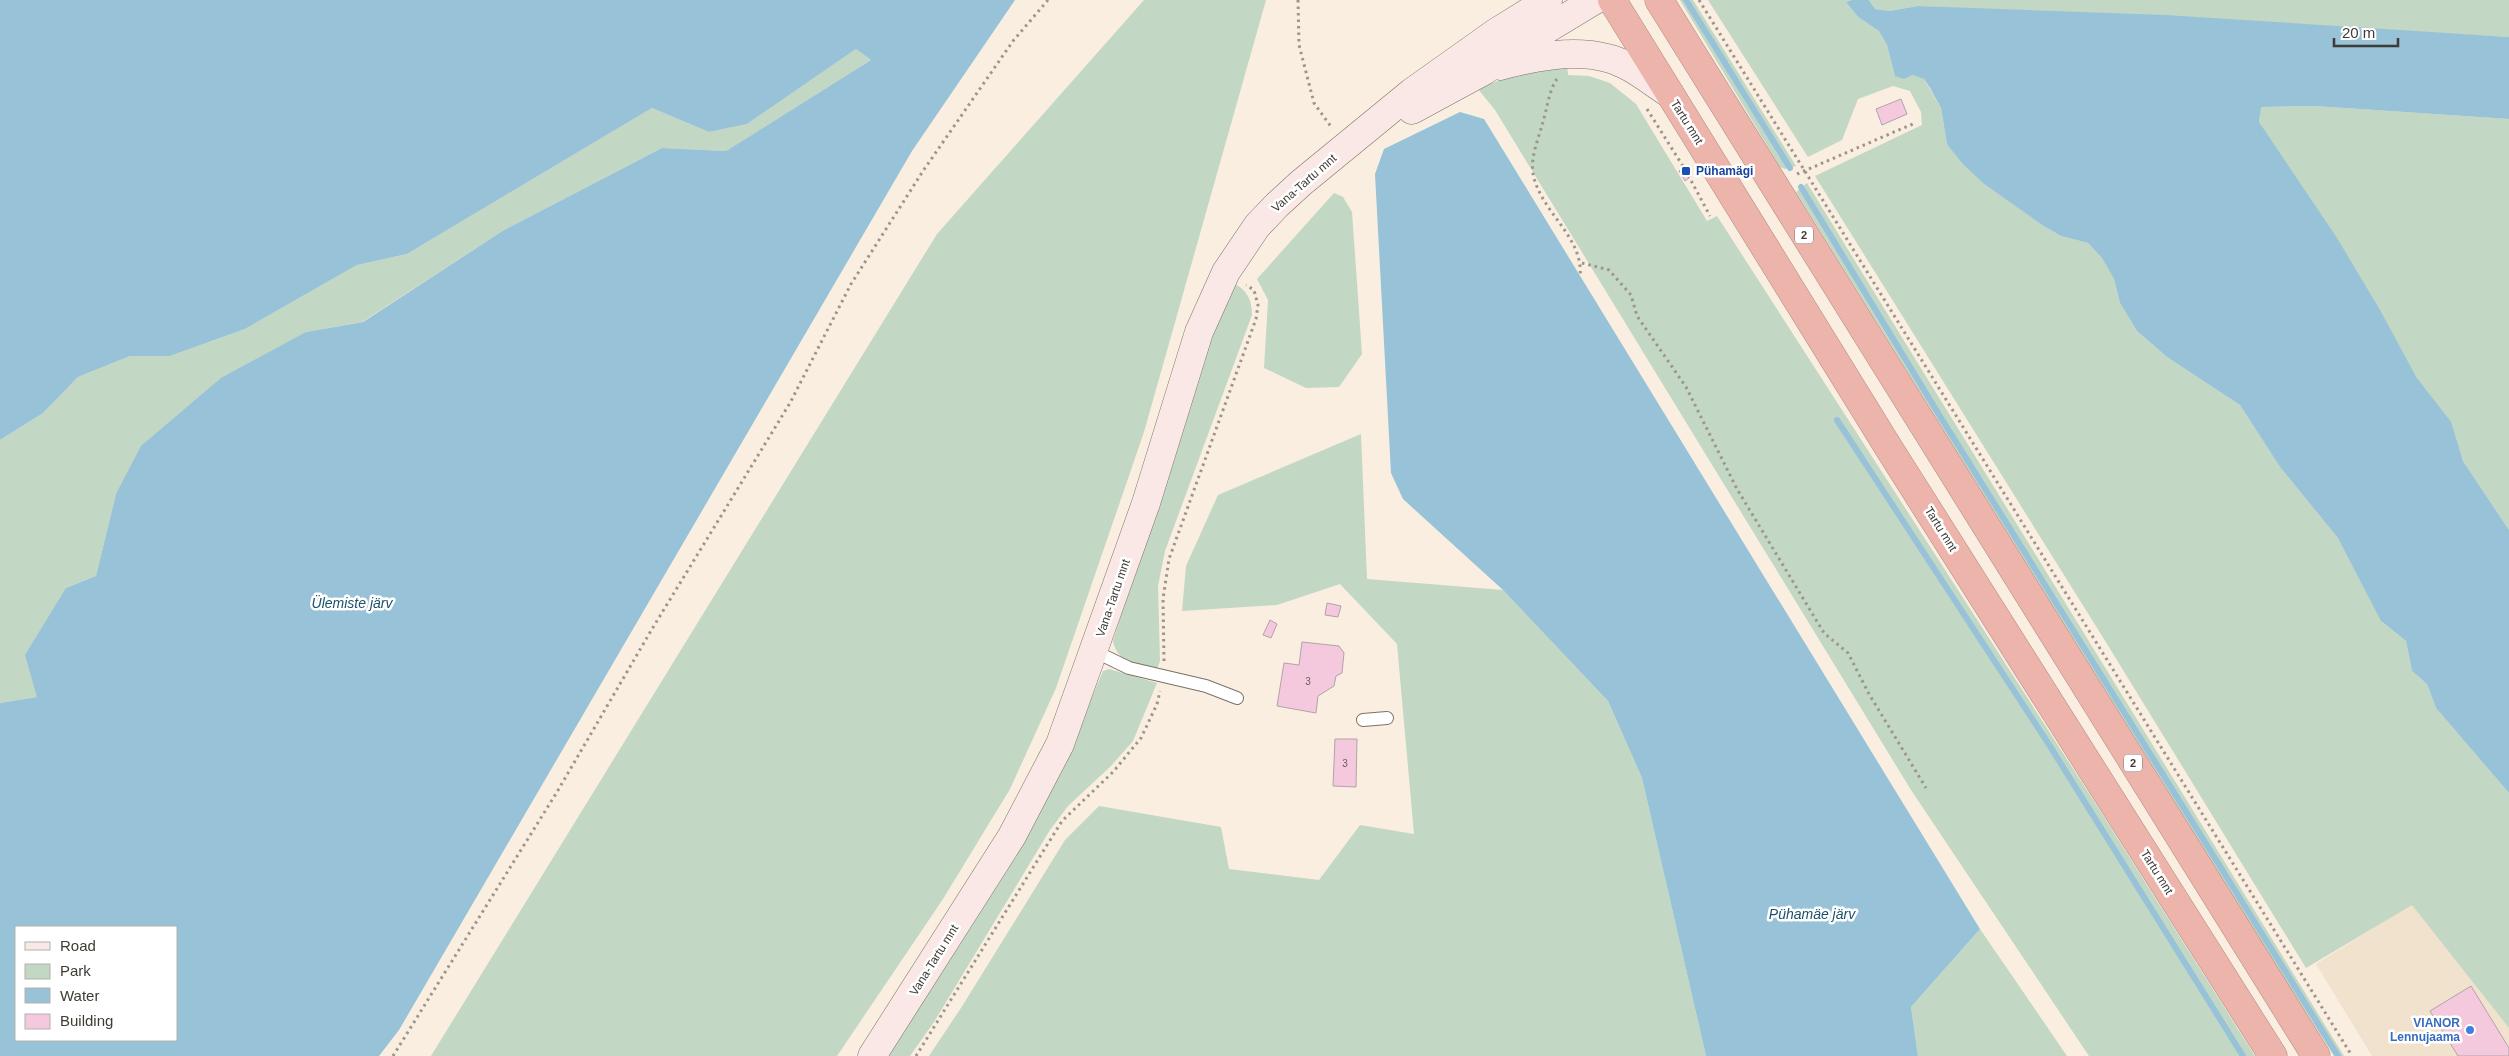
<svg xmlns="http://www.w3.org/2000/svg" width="2509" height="1056" viewBox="0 0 2509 1056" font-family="Arial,sans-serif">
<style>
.built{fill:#f1e2ce}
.green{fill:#c2d7c4}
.water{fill:#97c2d7;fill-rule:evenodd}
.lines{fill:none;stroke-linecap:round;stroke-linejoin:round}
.stream{stroke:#97c2d7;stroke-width:6}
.building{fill:#f4c9de;stroke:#b2a2aa}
.lane-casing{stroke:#7b7265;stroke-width:14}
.secondary-casing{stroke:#7b7265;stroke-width:29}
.highway-casing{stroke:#b08a82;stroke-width:29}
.path{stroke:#9d958b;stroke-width:3;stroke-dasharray:2.5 4;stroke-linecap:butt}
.lane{stroke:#fff;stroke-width:12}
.secondary{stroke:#fae8e6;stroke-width:28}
.highway{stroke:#edb4ab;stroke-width:28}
.transit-dot{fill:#1a4fb4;stroke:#fff;stroke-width:2}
.shop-dot{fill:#3f7fe0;stroke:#fff;stroke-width:2}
.labels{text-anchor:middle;stroke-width:5;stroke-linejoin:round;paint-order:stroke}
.number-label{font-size:10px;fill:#6c5e5f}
.shield{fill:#fff;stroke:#797672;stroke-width:1}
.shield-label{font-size:11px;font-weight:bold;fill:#3f3b35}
.street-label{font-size:12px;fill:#3f3b35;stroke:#fff}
.transit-label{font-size:12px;font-weight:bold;fill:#164399;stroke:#fff;text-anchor:start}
.shop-label{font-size:12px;font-weight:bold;fill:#366cbe;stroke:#fff;text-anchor:end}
.water-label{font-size:14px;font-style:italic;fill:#1b5169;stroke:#fff}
</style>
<rect width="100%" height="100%" fill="#f9eee0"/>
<path class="built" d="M2412,904L2509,1028V1056H2372L2316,964Z"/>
<path class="green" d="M1144,0H1266L1144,432L1056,688L1010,789L943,899L837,1056H431L937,234Z
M1680,0H1693L1796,166L1785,169L1780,167Z
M1708,0H1852L1846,2L1858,17L1879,31L1887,45L1895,76L1912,75L1924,79L1941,108L1947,144L1984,184L2042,225L2061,236L2088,243L2102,258L2114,279L2120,303L2137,331L2167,357L2240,405L2280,467L2339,539L2382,622L2406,641L2412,671L2427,684L2436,708L2509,793V1028L2412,905L2306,968L2104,639L1815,176L1922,125L1921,112L1910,91L1893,86L1858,99L1842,140L1808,157Z
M1869,0H2509V37L1918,6L1889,11L1875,9Z
M856,49L871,60L726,151L662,148L504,230L362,322L306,332L116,494L96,576L66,588L37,697L0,703V440L43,413L78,377L130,356H170L245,329L357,265L407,254L652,108L709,132L747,124Z
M1567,63L1568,75L1589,76L1610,83L1636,104L1707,221L1717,216L2092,798L2255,1056H2089L1911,790L1495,110L1478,89L1507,77Z
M2315,106L2509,119V530L2463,461L2449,421L2417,378L2381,313L2259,123L2260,107Z
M1807,183L2344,1056H2334L2291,989L1796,192Z
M1334,193L1343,197L1352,212L1362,354L1339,387L1306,388L1264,368L1268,300L1257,279Z
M1235,284C1248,291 1252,301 1252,315L1165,551L1158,586L1160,661L1157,669C1138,664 1117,663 1113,641L1208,342Z
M1361,434L1367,579L1503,590L1608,701L1642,778L1706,1056H929L961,1008L1065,840L1099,806L1221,827L1229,869L1319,880L1360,825L1414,834L1397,644L1340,584L1277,605L1182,611L1186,566L1218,495Z
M1109,669L1157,683L1133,741L1111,766L1068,806L1050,830L934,1022L910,1056H886C941,975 994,891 1041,805C1065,762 1084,716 1103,671Z
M1980,929L2067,1056H1918L1911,1007Z"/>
<path class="water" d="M0,0H1015L912,151L399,1030L379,1056H0V703L37,697L25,655L66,588L96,576L116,494L141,446L221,378L306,332L363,322L504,230L662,148L726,151L871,60L856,49L747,124L709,132L652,108L407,254L357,265L245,329L170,356H130L78,377L43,413L0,440ZM16,927H176V1040H16Z
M1852,0H1869L1875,9L1889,11L1918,6L2165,15L2509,37V119L2315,106L2261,107L2259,122L2337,238L2380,310L2417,378L2451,422L2463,461L2509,530V793L2436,708L2427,684L2412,671L2406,641L2381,621L2338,538L2280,467L2240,405L2167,357L2137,331L2120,303L2114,279L2102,258L2088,243L2061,236L2042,225L1984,184L1962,163L1947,144L1941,108L1930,88L1924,79L1912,75L1904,79L1895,76L1887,45L1879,31L1858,17L1846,2Z
M1460,112L1484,119L1980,929L1911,1007L1918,1056H1706L1642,778L1608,701L1503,590L1403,499L1391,473L1375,174L1384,149Z"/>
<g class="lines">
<path class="stream" d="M1686,0L1790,168
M1801,187L1938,413L2338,1056
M1837,420L2048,743L2243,1056"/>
</g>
<path class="building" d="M1901,99L1907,114L1882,125L1876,109Z
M1683,168L1689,178L1685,181L1679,171Z
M1327,603L1341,606L1338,617L1325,615Z
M1270,620L1277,624L1271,638L1263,635Z
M1302,642L1339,646L1344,653L1342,673L1336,676L1334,686L1318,696L1316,713L1277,706L1284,663L1299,665Z
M1335,739H1357L1356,787L1333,786Z
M2471,986L2509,1048V1056H2458L2430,1011Z"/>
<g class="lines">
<defs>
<path id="lane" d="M1094,651L1129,668L1206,686L1237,698
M1363,720L1387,718"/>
<path id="secondary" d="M1500,66C1534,57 1572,49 1607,58C1629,63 1651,82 1670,94
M1412,110L1484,71L1509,52L1595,0
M872,1056L1012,836L1060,744L1146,503L1199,332L1226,272L1257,226L1277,205L1301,183L1412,92L1495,33L1548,0"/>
<path id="highway" d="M1612,0L1890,450L2273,1056
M1659,0L2316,1056"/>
</defs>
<use href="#lane" class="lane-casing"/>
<use href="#secondary" class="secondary-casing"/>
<use href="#highway" class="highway-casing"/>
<path class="path" d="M1298,0L1299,45L1314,103L1332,128
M1699,0L2352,1056
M1557,79C1549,90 1547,109 1543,122C1538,140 1529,160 1534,178C1544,215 1584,238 1580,277
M1647,109L1686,171L1710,216
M1797,174L1915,123
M1582,263L1609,270L1631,295L1637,316L1686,387L1737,489L1824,633L1848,653L1869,694L1926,788
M1164,661L1163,599L1169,559L1256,319L1258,305L1254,290L1246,285
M393,1056L557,792L652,629L790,403L851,284L923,171L1013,41L1048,0
M916,1056L1062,821L1113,772L1141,738L1157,704L1160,691"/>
<use href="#lane" class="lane"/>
<use href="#secondary" class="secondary"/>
<use href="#highway" class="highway"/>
</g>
<rect class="transit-dot" x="1681" y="166" width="10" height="10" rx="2.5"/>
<circle class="shop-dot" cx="2470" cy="1030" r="5"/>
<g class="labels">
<g class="number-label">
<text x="1308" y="685">3</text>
<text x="1345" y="767">3</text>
</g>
<g class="shield">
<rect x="1795" y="226.5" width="18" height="17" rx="4"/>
<rect x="2124" y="754.5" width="18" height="17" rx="4"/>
</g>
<g class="shield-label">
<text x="1804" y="239">2</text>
<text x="2133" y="767">2</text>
</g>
<g class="street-label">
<text transform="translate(1687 122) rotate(58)" y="4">Tartu mnt</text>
<text transform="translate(1304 183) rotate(-41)" y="4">Vana-Tartu mnt</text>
<text transform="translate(1941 529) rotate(58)" y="4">Tartu mnt</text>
<text transform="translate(1113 598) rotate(-71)" y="4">Vana-Tartu mnt</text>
<text transform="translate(2157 872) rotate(58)" y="4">Tartu mnt</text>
<text transform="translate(934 960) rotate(-58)" y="4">Vana-Tartu mnt</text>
</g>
<g class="transit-label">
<text x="1696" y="175">Pühamägi</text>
</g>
<g class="shop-label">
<text x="2460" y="1027">VIANOR<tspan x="2460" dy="14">Lennujaama</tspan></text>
</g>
<g class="water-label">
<text x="352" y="608">Ülemiste järv</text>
<text x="1812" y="919">Pühamäe järv</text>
</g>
</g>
<rect x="15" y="926" width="162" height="115" fill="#ffffff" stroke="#b2b1ae"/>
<rect x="25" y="942" width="25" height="8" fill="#fae8e6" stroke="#b2b1ae"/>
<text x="60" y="951" font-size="15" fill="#3f3b35">Road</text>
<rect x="25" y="964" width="25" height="15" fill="#c2d7c4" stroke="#b2b1ae"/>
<text x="60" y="976" font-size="15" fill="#3f3b35">Park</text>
<rect x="25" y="988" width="25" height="15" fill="#97c2d7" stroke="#b2b1ae"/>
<text x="60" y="1001" font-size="15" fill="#3f3b35">Water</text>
<rect x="25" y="1014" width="25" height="15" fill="#f4c9de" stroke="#b2b1ae"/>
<text x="60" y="1026" font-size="15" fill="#3f3b35">Building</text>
<path d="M2334 38v8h64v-8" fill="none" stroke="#3f3b35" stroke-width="2.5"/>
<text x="2342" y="38" font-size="15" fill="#3f3b35" stroke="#ffffff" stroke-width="4" paint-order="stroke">20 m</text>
</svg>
